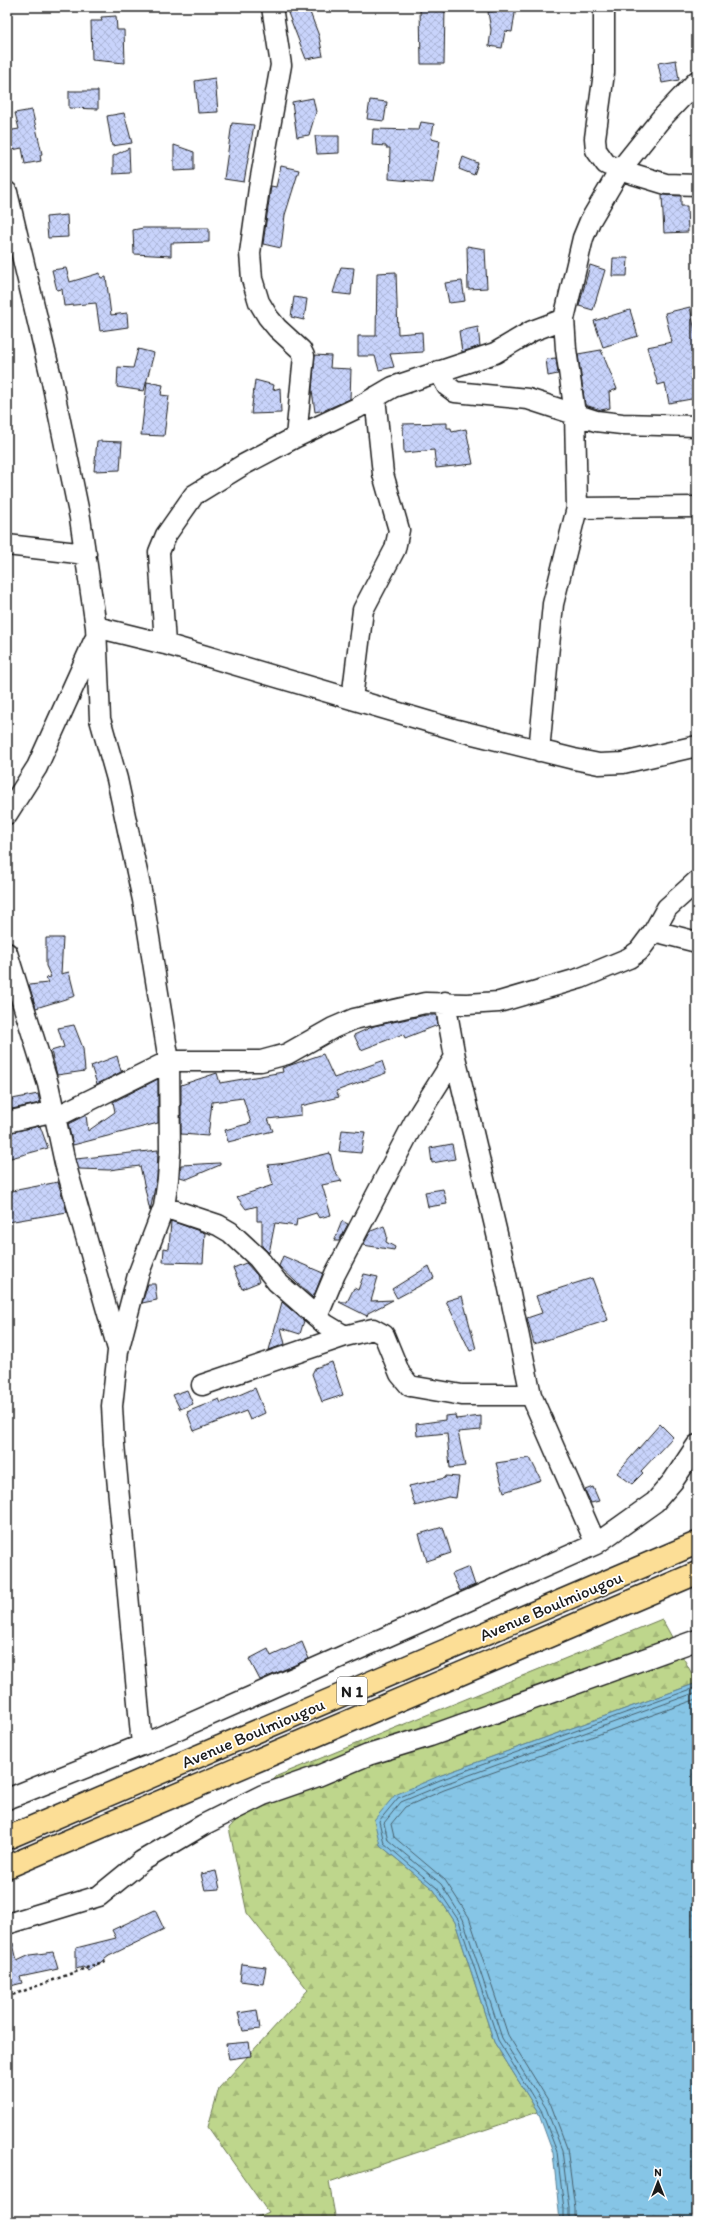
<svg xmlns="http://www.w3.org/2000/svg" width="704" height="2228" viewBox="0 0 704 2228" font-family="Itim,sans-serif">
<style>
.forest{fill:url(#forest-firs);stroke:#6d7954}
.water{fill:url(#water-ripples);stroke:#5c8195}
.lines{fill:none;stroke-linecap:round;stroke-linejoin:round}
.shore{stroke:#46606d;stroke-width:1}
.building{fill:url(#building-cross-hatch);stroke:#1c1c1c}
.minor-casing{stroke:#1c1c1c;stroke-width:23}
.trunk-casing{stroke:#1c1c1c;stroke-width:25}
.path{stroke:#1c1c1c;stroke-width:2.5;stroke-dasharray:3 3;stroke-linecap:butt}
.minor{stroke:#fff;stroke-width:20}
.trunk{stroke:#fcde96;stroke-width:22}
.labels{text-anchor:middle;stroke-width:3.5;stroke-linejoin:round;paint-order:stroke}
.shield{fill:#fff;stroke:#606060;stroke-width:1}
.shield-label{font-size:16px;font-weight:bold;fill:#1c1c1c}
.street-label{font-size:17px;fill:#1c1c1c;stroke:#fff}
</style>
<defs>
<pattern id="forest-firs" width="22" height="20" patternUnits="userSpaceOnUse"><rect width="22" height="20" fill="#bed68c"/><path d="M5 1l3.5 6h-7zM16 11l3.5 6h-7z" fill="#a3b778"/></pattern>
<pattern id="water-ripples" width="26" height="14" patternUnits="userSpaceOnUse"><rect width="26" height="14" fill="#86c5e6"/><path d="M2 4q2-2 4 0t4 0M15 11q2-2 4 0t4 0" fill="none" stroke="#73a9c5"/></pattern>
<pattern id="building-cross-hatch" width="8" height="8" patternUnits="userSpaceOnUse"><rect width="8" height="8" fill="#c8d3fb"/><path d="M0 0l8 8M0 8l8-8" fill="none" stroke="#abb5d7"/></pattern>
</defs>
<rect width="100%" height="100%" fill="#fff"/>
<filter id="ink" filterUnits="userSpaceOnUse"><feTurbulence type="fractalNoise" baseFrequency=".025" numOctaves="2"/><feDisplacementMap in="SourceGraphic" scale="8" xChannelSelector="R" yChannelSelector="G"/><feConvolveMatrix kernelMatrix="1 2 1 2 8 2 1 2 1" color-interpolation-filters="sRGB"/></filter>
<g filter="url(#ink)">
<path class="forest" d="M662,1619L697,1683L439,1776L380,1845L434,1890L455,1922L494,2042L538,2112L329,2182L336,2221H248L268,2212L208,2127L219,2088L308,1990L247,1913L229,1828L277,1776Z"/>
<path class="water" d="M697,1683V2221H560L553,2153L538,2112L494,2042L455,1922L434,1890L380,1845L374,1820L395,1795L439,1776Z"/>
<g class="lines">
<path class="shore" d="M564,2221V2209L557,2152L541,2110L498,2040L459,1921L437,1888L384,1843L379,1821L398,1798L440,1780L697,1687
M569,2221V2208L562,2150L546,2108L502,2038L463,1919L441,1884L388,1840L384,1823L401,1802L442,1785L697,1692
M575,2221V2208L567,2148L551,2105L508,2035L469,1917L445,1880L394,1837L391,1824L405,1807L444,1790L697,1699"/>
</g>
<path class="building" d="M303,7H308L319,36L323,56L306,59L288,13Z
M420,7H445L444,64H421Z
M516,7L512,32L505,31L502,48L489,46L491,30L488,12Z
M116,16L117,30H124L125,63L92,60L91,21H102L101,17Z
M676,60L679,80L662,83L658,63Z
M215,78L218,112L198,113L195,81Z
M69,91H98V109L69,108Z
M313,98L316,112L309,135L297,137L292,102Z
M370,100L387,102L384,121L367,119Z
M32,110L42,154L40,155L41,161L25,164L22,148L7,151V131L19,129L15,113Z
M124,113L132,143L112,146L107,116Z
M421,122L434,124L431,139L440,141L433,183L389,179L390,148H386V146L372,145L373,129L419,130Z
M232,123L254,125L244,182L224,179Z
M315,136H339V153L317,154Z
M174,145L194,152V170L174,171Z
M129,148L130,173L113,174V156Z
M463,157L478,163L474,175L459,169Z
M281,166L299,170L285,215L281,248L263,244L271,186L276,187Z
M662,195L681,196V206H687L688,232L664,233Z
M67,215L68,237L48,238L46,217Z
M143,228H209V242L171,243V256L134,254L133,230Z
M467,246L485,249L487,288L468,289Z
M613,258H628L627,276H612Z
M590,265L605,270L593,310L579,306Z
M341,267L354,268L351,295L333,293Z
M66,268L70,282L100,273L101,278L106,277L111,315L127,313L128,327L100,331L96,303L64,306L62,289L57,290L52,270Z
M396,272L398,334L422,332L423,352L390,354L394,367L379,370L375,356H358V336H376L377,273Z
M462,281L465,301L449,303L445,283Z
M294,297L307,299L304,320L291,317Z
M690,307L697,341V398L669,403L665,383L658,385L647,347L672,342L665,313Z
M630,310L638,336L603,347L594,321Z
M478,327L480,346L462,352L459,331Z
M138,349L154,353L144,391L117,387L118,367L133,368Z
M601,350L617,389L609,392L610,408L601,410L585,405L578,354Z
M315,355L331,356L330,368L351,369L350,399L325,410L315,412L312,390Z
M556,358L558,374L548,376L546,359Z
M255,380L274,385L273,390L280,388L281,413L251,414Z
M147,382L163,385L161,395L169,396L164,436L141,435Z
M447,423V428H451L452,432L466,429L473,464L436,468L434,450L404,453L403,424Z
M97,441L122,442L120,470L94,471Z
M46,938H63L61,974L69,972L75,996L36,1008L29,985L48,983L46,978L51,977L46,966Z
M426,1015H436L438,1025L405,1038L403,1034L361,1050L354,1035L374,1026Z
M74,1025L83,1048L85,1071L57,1075L51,1051L64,1047L58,1028Z
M323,1054L334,1078L382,1061L386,1073L336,1091L339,1097L301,1106V1115L268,1119L273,1131L228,1142L225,1130L251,1123L243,1098L212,1102L208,1136L181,1134V1085L217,1073L220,1083L283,1072L282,1068Z
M117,1056L121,1071L125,1070L97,1084L91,1066Z
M158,1079V1123L73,1145L68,1124L86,1115L88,1131L115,1112L113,1102Z
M38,1094L40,1103L7,1110V1100Z
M40,1126L48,1148L7,1159V1133Z
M342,1130L365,1132L361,1153L339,1151Z
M452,1144L455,1159L432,1163L430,1148Z
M158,1150L157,1178L150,1211L140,1166L109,1170L79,1169L76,1159Z
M330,1153L334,1170L342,1181L322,1185L331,1215L319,1218L316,1213L297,1219L296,1226L275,1223L269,1253L262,1246V1221H257V1206L246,1209L237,1197L273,1185L268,1165L287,1163Z
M220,1163V1165L187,1179L180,1177L181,1165Z
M58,1182L67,1212L8,1222L7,1192Z
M443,1189L447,1204L428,1207L425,1192Z
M171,1221L205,1233L203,1263L163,1262L164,1248L169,1249Z
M342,1221L348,1224L339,1241H334Z
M384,1226L387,1236L386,1242L395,1247L394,1250L363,1245L371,1231Z
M283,1256L323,1273L313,1298L279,1266Z
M246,1263L257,1275L259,1282L242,1289L233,1268Z
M429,1266L434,1278L397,1298L392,1289Z
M364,1274L378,1277L371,1301L393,1300L368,1313L367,1316L339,1302H347L354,1288L358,1290Z
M592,1278L608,1320L534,1344L527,1318L542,1313L536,1296Z
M148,1284H155L157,1300L142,1303Z
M462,1296L476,1349L470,1351L446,1301Z
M282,1302L304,1321L303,1324L300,1334L281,1328L285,1344L269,1350Z
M332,1362L343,1395L322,1402L312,1374L315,1368Z
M255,1388L265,1413L250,1420L246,1411L194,1431L187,1412L219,1399L221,1403Z
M187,1390L193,1404L180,1409L173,1395Z
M455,1415L456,1419L481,1416V1430L458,1432L465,1466L450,1468L447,1433L417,1436L416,1424L445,1420V1416Z
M660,1424L673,1437L641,1471L643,1473L632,1484L617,1473Z
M530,1458L541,1480L504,1492L496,1463Z
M446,1476L459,1477L456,1498L448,1497L415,1506L409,1486L445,1478Z
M593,1487L599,1501L591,1503L585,1490Z
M443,1527L451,1553L427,1561L419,1534Z
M469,1567L475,1585L460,1591L452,1574Z
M302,1642L309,1659L260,1680L249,1659L268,1649L271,1656Z
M216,1871L220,1889L205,1890L201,1874Z
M155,1910L164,1929L109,1956L89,1971L83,1967L76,1969V1948L116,1938L112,1930Z
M13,1943L17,1961L30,1955L53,1952L58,1969L20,1977L22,1983L7,1987V1944Z
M242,1964L266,1967L263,1984L240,1981Z
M257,2010L260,2029L243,2031L238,2013Z
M249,2042L251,2056L229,2059L226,2044Z"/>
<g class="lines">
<defs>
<path id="minor" d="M272,7L281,65L259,188L250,253L252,279L259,302L268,317L277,328L301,350L304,356L296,437
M697,81L660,120L620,170L666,184L697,185
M7,192L51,377L80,518L96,627L100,719L117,779L143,900L169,1061L170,1151L168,1179L164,1207L138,1275L118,1351L112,1406L114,1444L142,1745L7,1799
M439,371L447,386L455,392L528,399L596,421L622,424L697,426
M577,508L697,507
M7,545L86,554
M96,627L165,644L457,730L574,759L599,764L623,763L697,746
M165,644L159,552L166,535L194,495L243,465L296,437L357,408L393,387L495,353L532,331L564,319
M352,699L363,610L395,549L399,530L383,474L375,397
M539,751L553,604L577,508L575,414L566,349L564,319L583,238L590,221L620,170L606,164L596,150L595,138L604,73V7
M7,814L37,767L94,641
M654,931L667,908L697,881
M7,953L48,1084L65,1163L118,1349
M445,1002L455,1057L502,1255L531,1395L596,1544
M56,1117L169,1061H261L287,1054L333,1028L354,1019L425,1003L467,1004L499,1002L581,978L629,958L639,951L654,931L697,942
M7,1122L55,1111
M164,1207L218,1225L230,1232L258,1258L277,1282L325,1324L345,1336
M317,1317L335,1274L416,1119L455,1057
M202,1385L345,1336L373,1329L384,1335L400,1374L410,1386L462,1395H531
M142,1745L596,1544L655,1502L673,1481L697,1445
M7,1924L99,1896L142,1861L203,1825L263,1795L318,1776L368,1755L430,1736L697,1640"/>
<path id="trunk" d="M7,1838L697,1543
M7,1867L697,1573"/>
</defs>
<use href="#minor" class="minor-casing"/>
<use href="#trunk" class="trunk-casing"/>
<path class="path" d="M7,1997L108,1960"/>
<use href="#minor" class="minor"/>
<use href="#trunk" class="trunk"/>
</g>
</g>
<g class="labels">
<rect class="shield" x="337" y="1677" width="30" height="28" rx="3"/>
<g class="shield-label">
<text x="352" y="1697">N 1</text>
</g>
<g class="street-label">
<text transform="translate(551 1606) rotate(-23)" y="6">Avenue Boulmiougou</text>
<text transform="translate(253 1733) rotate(-23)" y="6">Avenue Boulmiougou</text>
</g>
</g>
<rect width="704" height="2228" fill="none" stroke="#fff" stroke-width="24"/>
<rect x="12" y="12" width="680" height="2204" fill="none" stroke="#1c1c1c" stroke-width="1.5" filter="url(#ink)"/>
<g transform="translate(658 2182)" stroke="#ffffff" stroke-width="3" paint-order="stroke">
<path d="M0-3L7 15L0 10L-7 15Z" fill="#1c1c1c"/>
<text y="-6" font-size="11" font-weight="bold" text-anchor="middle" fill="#1c1c1c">N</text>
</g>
</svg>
